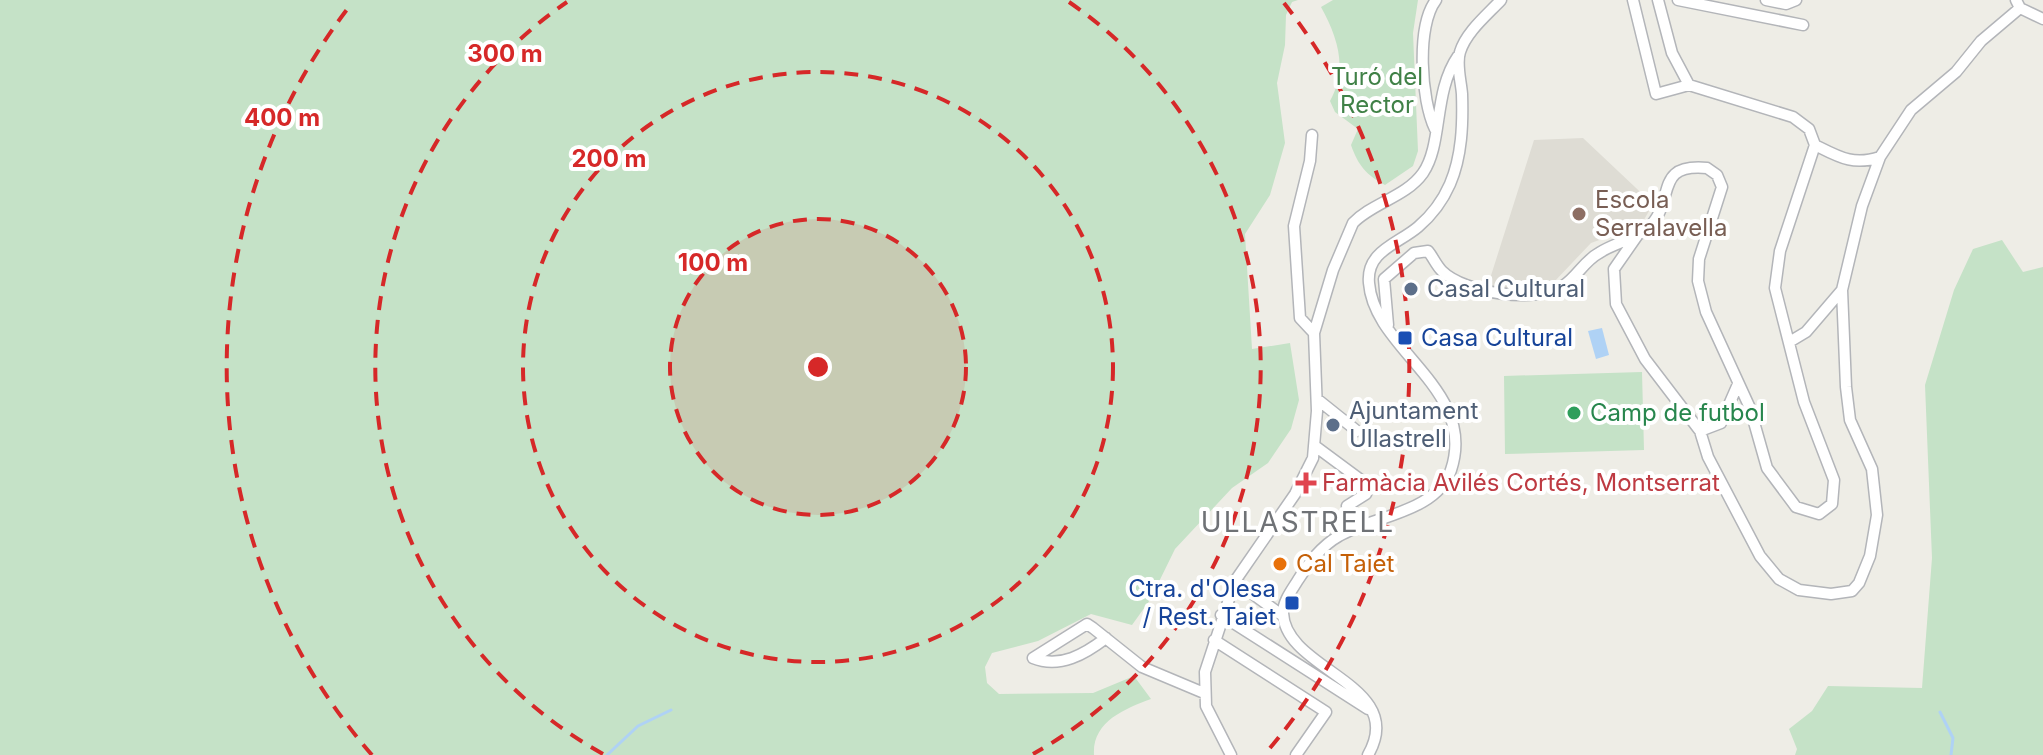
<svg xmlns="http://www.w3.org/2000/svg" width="2043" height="755" viewBox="0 0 2043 755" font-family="Inter,sans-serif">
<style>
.education{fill:#dedcd4}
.green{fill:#c5e2c7}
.water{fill:#afd2f5}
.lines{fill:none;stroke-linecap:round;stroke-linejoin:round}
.stream{stroke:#afd2f5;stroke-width:3}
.minor-casing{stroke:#b3b5b9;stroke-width:13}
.minor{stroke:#fff;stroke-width:10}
.ring{fill:none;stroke:#d62828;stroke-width:4;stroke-dasharray:14 10}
.education-dot{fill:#8d6e63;stroke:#fff;stroke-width:3}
.service-dot{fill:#5c6f8a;stroke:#fff;stroke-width:3}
.transit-dot{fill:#1a4fb4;stroke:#fff;stroke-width:3}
.leisure-dot{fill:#2e9e5b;stroke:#fff;stroke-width:3}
.health-dot{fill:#e0444e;stroke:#fff;stroke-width:3}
.food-dot{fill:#e8710a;stroke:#fff;stroke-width:3}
.labels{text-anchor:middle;stroke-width:8;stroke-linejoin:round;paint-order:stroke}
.park-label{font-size:24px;fill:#408147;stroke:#fff}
.education-label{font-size:24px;fill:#785e54;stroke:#fff;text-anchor:start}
.service-label{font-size:24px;fill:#4e5e75;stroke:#fff;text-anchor:start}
.transit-label{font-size:24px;fill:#164399;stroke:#fff;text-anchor:start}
.leisure-label{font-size:24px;fill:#27864d;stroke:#fff;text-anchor:start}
.health-label{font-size:24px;fill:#be3a42;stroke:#fff;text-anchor:start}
.food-label{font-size:24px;fill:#c56008;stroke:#fff;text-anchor:start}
.quarter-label{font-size:28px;letter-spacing:2px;fill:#6f7276;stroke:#fff}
.centre{fill:#d62828;stroke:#fff;stroke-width:4}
.ring-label{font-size:24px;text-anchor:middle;font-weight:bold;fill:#d62828;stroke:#fff;stroke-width:8;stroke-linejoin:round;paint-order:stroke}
</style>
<rect width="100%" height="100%" fill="#eeede6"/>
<path class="education" d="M1583,138L1653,204L1641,225L1591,243L1554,282L1534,289H1503L1488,285L1534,140Z"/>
<path class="green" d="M0,0H1298L1292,2L1286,15L1285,45L1277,83L1285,143L1270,195L1245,234L1252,349L1290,343L1299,400L1291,429L1268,463L1232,488L1175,549L1150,600L1132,625L1091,614L1038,641L992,653L985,667L987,683L999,694L1093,693L1134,676L1151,699C1124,709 1092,722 1094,755H0Z
M1333,0H1418L1413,33L1418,151L1413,166L1385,185C1366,175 1358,165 1351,145L1358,129L1335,112L1330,101C1348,69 1338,38 1321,7Z
M2002,240L2023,272L2043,267V755H1795L1797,749L1789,729L1812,711L1828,686L1922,688L1932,558L1925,385L1954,290L1973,249Z
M1642,372L1644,450L1505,454L1504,376Z"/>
<path class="water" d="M1602,328L1609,355L1596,359L1588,331Z"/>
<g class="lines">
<path class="stream" d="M1940,712L1953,738L1951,755
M607,755L638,726L671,710"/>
<defs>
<path id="minor" d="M1633,0L1656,94L1689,85
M1658,0L1672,53L1689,85
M1678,0L1803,25
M1766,0L1786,4L1796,0
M2016,0L2020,8L2043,19
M1689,85L1793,117L1809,129L1815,145C1839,157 1853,166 1880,157
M1435,129C1421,100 1416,26 1436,0
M1312,135L1310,161L1294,226L1300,318L1314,333
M1637,236L1614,269L1616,304L1645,359L1700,431L1708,457L1760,556L1779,579L1799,590L1831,594L1852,591L1859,583L1870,556L1877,515L1872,469L1850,420L1846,387L1842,290L1862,206L1880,157L1911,110L1956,72L1981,41L2020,8
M1388,325L1384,279L1414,253L1428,251C1433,257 1436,265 1442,271C1464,293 1536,304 1563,286C1577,277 1584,261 1599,253C1614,243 1634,240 1648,228C1677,201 1652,163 1707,168L1717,175L1722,187L1699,259L1698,281L1706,312L1750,408L1767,468L1796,507L1819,514L1832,504L1834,480L1804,402L1775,288L1780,251L1815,145
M1791,341L1806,332L1842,290
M1317,399L1357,431
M1700,431L1721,423L1738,384
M1315,446L1369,486L1366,494L1347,506
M1235,581L1283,616
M1221,615L1368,709
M1106,638C1085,654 1060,669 1033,658L1087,624L1093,628L1142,667L1204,693
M1214,640L1326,712L1296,755
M1231,755L1206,706L1205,672L1235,581L1295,494L1313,458L1317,411L1314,333L1333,270L1353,223C1372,203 1406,197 1423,173C1443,144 1433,92 1458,56
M1368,755C1409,684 1285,671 1283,613C1283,601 1292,590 1298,580C1309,563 1321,546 1339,536C1373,516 1436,513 1451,470C1478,389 1374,350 1369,283C1366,251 1398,244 1418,227C1431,216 1443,200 1450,184C1462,156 1463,124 1462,94C1461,81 1456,64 1460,52C1466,32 1487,15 1501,0"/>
</defs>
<use href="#minor" class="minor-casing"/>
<use href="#minor" class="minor"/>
</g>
<circle cx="818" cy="367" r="148" fill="#d62828" fill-opacity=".12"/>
<g class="ring">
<circle cx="818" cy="367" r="148"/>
<circle cx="818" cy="367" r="295"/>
<path d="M603 754A443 443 0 0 1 567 2M1069 2A443 443 0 0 1 1033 754"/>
<path d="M372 755A591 591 0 0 1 352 3M1284 3A591 591 0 0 1 1264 755"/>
</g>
<circle class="education-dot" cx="1579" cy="214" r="8"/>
<g class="service-dot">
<circle cx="1411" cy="289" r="8"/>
<circle cx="1333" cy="425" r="8"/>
</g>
<g class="transit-dot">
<rect x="1397" y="330" width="16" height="16" rx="4"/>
<rect x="1284" y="595" width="16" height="16" rx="4"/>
</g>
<circle class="leisure-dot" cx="1574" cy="413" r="8"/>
<path class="health-dot" d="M1302 471h8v8h8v8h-8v8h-8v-8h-8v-8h8z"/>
<circle class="food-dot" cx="1280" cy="564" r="8"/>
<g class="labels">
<g class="park-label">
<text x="1377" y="85">Turó del<tspan x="1377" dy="28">Rector</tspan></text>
</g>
<g class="education-label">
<text x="1595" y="208">Escola<tspan x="1595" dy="28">Serralavella</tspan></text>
</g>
<g class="service-label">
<text x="1427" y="297">Casal Cultural</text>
<text x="1349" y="419">Ajuntament<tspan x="1349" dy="28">Ullastrell</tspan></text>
</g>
<g class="transit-label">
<text x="1421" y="346">Casa Cultural</text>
<text x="1276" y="597" text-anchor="end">Ctra. d'Olesa<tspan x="1276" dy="28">/ Rest. Taiet</tspan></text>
</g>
<g class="leisure-label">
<text x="1590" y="421">Camp de futbol</text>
</g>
<g class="health-label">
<text x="1322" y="491">Farmàcia Avilés Cortés, Montserrat</text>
</g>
<g class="food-label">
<text x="1296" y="572">Cal Taiet</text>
</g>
<g class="quarter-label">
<text x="1298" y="532">ULLASTRELL</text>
</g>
</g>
<circle cx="818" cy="367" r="12" class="centre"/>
<g class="ring-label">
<text x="505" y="62">300 m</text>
<text x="282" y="126">400 m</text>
<text x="609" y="167">200 m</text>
<text x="713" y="271">100 m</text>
</g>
</svg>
